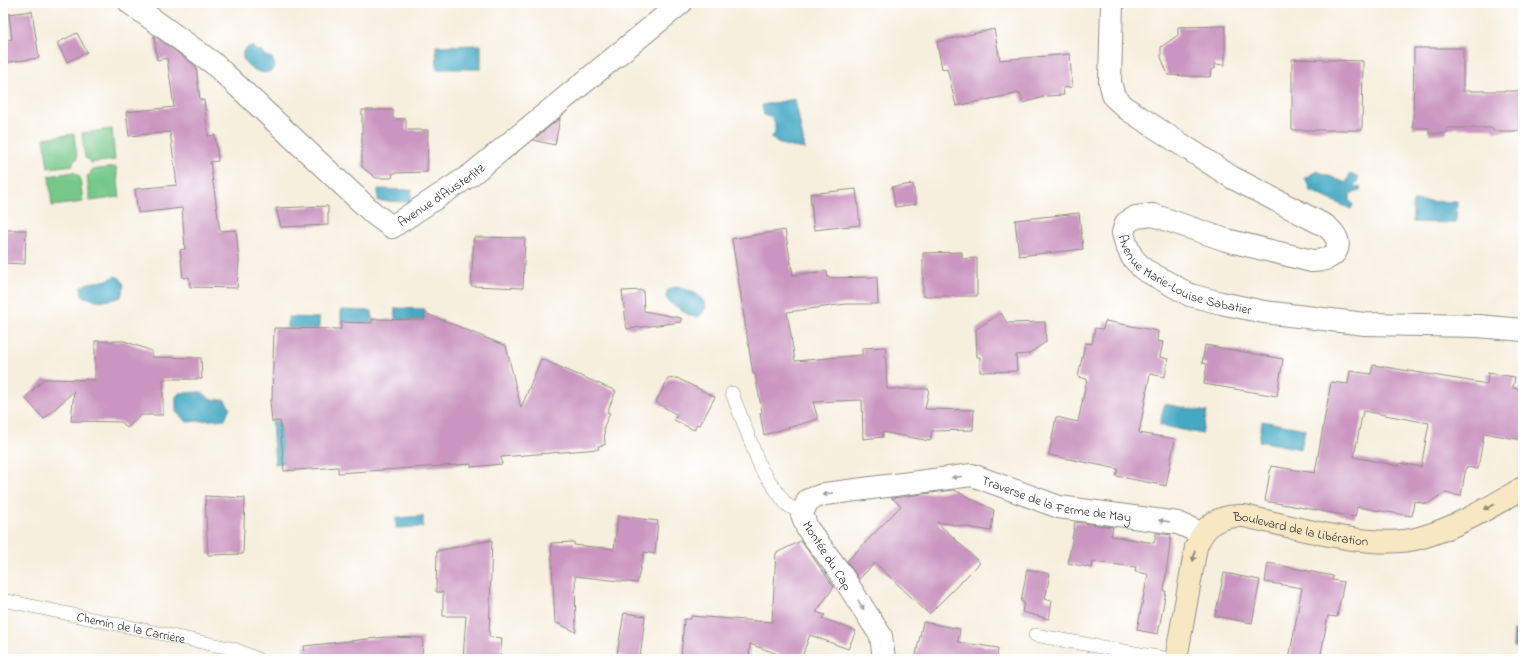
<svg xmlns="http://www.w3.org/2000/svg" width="1526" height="662" viewBox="0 0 1526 662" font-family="'Indie Flower',sans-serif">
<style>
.green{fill:#76c88a;stroke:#507a5a}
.water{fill:#45a9c4;stroke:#386a78}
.building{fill:#ca95c0;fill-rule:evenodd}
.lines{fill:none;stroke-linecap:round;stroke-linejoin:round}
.lane-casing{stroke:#908d84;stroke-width:14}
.street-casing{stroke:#908d84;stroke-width:24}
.secondary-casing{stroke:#908d84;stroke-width:24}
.lane{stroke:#fff;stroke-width:13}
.street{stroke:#fff;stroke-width:22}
.secondary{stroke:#f7e8c3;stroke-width:22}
.oneway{fill:#a0a0a0}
.oneway2{fill:#918a77}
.labels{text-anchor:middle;stroke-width:3;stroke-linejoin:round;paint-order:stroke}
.street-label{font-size:13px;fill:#2b2b2b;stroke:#fff}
</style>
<rect width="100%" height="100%" fill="#fff"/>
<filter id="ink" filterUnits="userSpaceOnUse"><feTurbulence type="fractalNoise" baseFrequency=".025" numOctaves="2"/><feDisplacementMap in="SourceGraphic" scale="8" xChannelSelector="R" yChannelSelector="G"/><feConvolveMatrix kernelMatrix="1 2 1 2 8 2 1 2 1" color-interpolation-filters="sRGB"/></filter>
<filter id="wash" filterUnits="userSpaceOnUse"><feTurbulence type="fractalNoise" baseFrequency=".012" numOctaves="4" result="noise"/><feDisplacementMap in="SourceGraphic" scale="16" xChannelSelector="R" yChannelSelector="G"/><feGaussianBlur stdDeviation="0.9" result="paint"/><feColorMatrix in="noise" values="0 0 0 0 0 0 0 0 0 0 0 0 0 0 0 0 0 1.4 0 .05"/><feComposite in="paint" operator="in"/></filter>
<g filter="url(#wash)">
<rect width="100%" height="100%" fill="#f6efde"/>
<path class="green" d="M112,129L115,160L90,163L89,160L85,158L82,133Z
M74,134L77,159L73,162V165L48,168L44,138Z
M116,167L120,197L90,201L87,176L90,175L91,170Z
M74,172L80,177L83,202L52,206L49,176Z"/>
<path class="water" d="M481,45V69H437L436,46Z
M252,46L257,51L261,50L264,55L272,58L275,65C266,88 224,53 252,46Z
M795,99L805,149L786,146L770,138L775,133V124L772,118L764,115L762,105Z
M1317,171L1346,183L1350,174L1359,178L1354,186L1361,188L1360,191L1350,194V200L1353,205L1351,209L1309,190L1310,187L1305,178Z
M378,189L412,190L411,202L378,201Z
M1413,201L1457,202L1456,223L1413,222Z
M115,276L120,278L124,285L121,297C106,303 97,301 82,296L81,287C92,278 100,286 115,276Z
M676,287C689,290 701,293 706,306C698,330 683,308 670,303L666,298L667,291L671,288Z
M395,308L425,309L424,320L395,319Z
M341,310L372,311V323L341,322Z
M288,317L319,318V329L288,328Z
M202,392L211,400H225L230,408L225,419L187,422L176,412V397L179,393Z
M1164,404L1207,412L1202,434L1160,425Z
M280,421L284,463L275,464L272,422Z
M1262,421L1305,429L1301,449L1259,441Z
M423,516V527L396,528V518Z
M1514,630H1523V648L1513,647Z"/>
<g id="blocks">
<path class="building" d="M32,11L39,58L3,63V41L12,39L9,14Z
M1225,26V65L1215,64V69H1211L1210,77L1168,75L1161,57V47L1178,35V27Z
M994,29L1000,60L1070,54L1072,87L1063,88L1064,95L1047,96L1023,103L1020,93L956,106L947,68L942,69L937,42Z
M77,33L87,52L67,62L57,43Z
M154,36L196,66L200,100H204L208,136L215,135L218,161L210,162L220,231L236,230L239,260L237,288L190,287L189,277L183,278L180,250L185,249L182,208L138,213L135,189L177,185L170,132L129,136L126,112L174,107L167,58L157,60Z
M1414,48H1463V91H1523V131H1493V128H1447V133L1429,134V128H1413Z
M1292,59L1363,61L1362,130H1292Z
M362,110H393V119H406V130H428L427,172L393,173L392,178H376L362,167Z
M560,118L555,145L533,140Z
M913,184L916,204L895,207L892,187Z
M856,189L860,225L814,230L810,194Z
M328,206V225L281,227L276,208Z
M1079,213L1083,249L1019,256L1015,220Z
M3,230H26L25,264L3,263Z
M785,230L793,275L827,271L828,278L877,277L878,304H846L787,312L795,361L862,355V348L885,347L887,389H929L925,409L974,410L973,430L932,431L930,441L882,432L883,437L863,439L862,400L813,402L818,419L764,435L760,413L762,412L755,374H753L732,239Z
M474,237L525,238L523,288L471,286Z
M962,252V259L977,258V296H923V253Z
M643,290L644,311L681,318V322L627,329L622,291Z
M425,313L506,346L521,408L541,359L616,391L607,412L610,413L604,426L605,445L598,446L599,449L501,457L502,464L471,467V464L338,473V467L284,471L280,421L272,422L270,401L272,400L274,328L341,329V322L372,323V319L424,320Z
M1001,313L1007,323L1045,322L1046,342L1028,354L1016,355L1017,371L980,372V357H977L976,329Z
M1105,321L1158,331L1157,341L1163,342L1160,357L1168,359L1165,377L1150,374L1139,433L1175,439L1166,486L1116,476L1118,469L1049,455L1056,417L1078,422L1087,379L1078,377L1085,343L1092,344L1095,328L1103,329Z
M95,341H124L152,351V357L201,358L202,379H163V415H141L127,428L122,422L71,421L74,391L44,419L25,398L44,379L95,380Z
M1205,345L1283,359L1277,396L1204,384L1207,364L1202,363Z
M1373,365L1487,384L1488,373L1515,377L1513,388L1523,390V440L1484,433L1478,469L1466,467L1461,496L1444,493L1427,504L1414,501L1412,516L1357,507L1355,517L1265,501L1271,466L1315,473L1331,382L1348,384L1350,371L1371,374ZM1363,411L1429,423L1421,467L1400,463L1399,466L1354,457Z
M677,378L715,397L700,425L697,424L694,430L674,420L677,415L656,402L668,379Z
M954,490L994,510L991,531L937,522L980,563L929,614L875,563L859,579L847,561L901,506L892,498Z
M205,496L245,498L243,554L208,555Z
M618,516L658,521L655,554L644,552L637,583L575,576L576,632L555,622L551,543L574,542V545L614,549Z
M1075,522L1113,527L1111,536L1154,543L1156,533L1171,535L1164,591H1166L1158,634L1137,630L1148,574L1135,572L1136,567L1093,562L1092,568L1068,563Z
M492,540L489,637L502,638L500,659H463L466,616H443V592H436L437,551Z
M801,541L834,587L816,612L825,615L822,618L856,631L848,649L810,635L801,659H791L750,644L749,659H681L684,619H691V616L772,622L776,553Z
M1268,563L1333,576L1332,580L1344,582L1337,617L1328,616L1320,659H1289L1302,588L1265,582Z
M1027,569L1050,574L1045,599L1052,601L1049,619L1022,612L1024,602H1021Z
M1224,573L1260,580L1252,623L1215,616Z
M624,613L645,616L640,659H628L617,654Z
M923,622L960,629L958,642L998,648L997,659H915Z
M386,637L423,638L422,659H305L304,646Z"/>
</g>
</g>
<g filter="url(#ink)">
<use href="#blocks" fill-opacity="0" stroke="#908d84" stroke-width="1"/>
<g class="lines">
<defs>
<g id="lane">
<path d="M732,393L761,469L786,504L802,514"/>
<path id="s1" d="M3,600L234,649L257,659"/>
<path d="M1035,635L1168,659"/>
</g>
<g id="street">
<path id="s2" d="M130,3L213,63L374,214L392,227L472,174L681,3"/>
<path id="s3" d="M1112,3L1110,82L1114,97L1127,109L1233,178L1326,226C1348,243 1337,261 1312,261L1226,240L1153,215L1136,217L1126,223L1123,233L1126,244L1132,257L1143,269L1190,295L1221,303L1264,312L1365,324L1478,326L1523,330"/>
<path id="s4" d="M884,659L881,636L839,571L807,528L802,514L808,500L825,494L972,475L1059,507L1178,523L1201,533"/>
</g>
<g id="secondary">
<path id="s5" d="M1176,659L1196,547C1205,524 1219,515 1244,516C1290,526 1374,551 1419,538C1456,528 1490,507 1523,488"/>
</g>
</defs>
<use href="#lane" class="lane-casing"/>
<use href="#street" class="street-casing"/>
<use href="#secondary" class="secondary-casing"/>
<use href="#lane" class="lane"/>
<use href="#street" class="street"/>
<use href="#secondary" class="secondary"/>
</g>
<defs><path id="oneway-solid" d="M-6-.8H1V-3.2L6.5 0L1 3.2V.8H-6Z"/></defs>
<g class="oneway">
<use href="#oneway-solid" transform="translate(957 477) rotate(173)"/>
<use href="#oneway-solid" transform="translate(828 494) rotate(169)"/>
<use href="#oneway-solid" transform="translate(1164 521) rotate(-172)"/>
<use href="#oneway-solid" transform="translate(861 605) rotate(58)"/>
</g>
<g class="oneway2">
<use href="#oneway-solid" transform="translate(1489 507) rotate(153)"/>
<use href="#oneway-solid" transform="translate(1194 556) rotate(100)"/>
</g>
</g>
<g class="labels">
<g class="street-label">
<text dy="5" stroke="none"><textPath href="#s2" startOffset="404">Avenue d'Austerlitz</textPath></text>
<text dy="5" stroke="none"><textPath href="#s3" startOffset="685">Avenue Marie-Louise Sabatier</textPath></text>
<text dy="5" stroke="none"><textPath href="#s4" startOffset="439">Traverse de la Ferme de May</textPath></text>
<text dy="5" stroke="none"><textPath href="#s5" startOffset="234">Boulevard de la Libération</textPath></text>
<text transform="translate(828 555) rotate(57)" y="5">Montée du Cap</text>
<text dy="5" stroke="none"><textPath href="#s1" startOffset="131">Chemin de la Carrière</textPath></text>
</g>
</g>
<rect width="1526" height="662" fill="none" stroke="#fff" stroke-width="16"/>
</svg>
